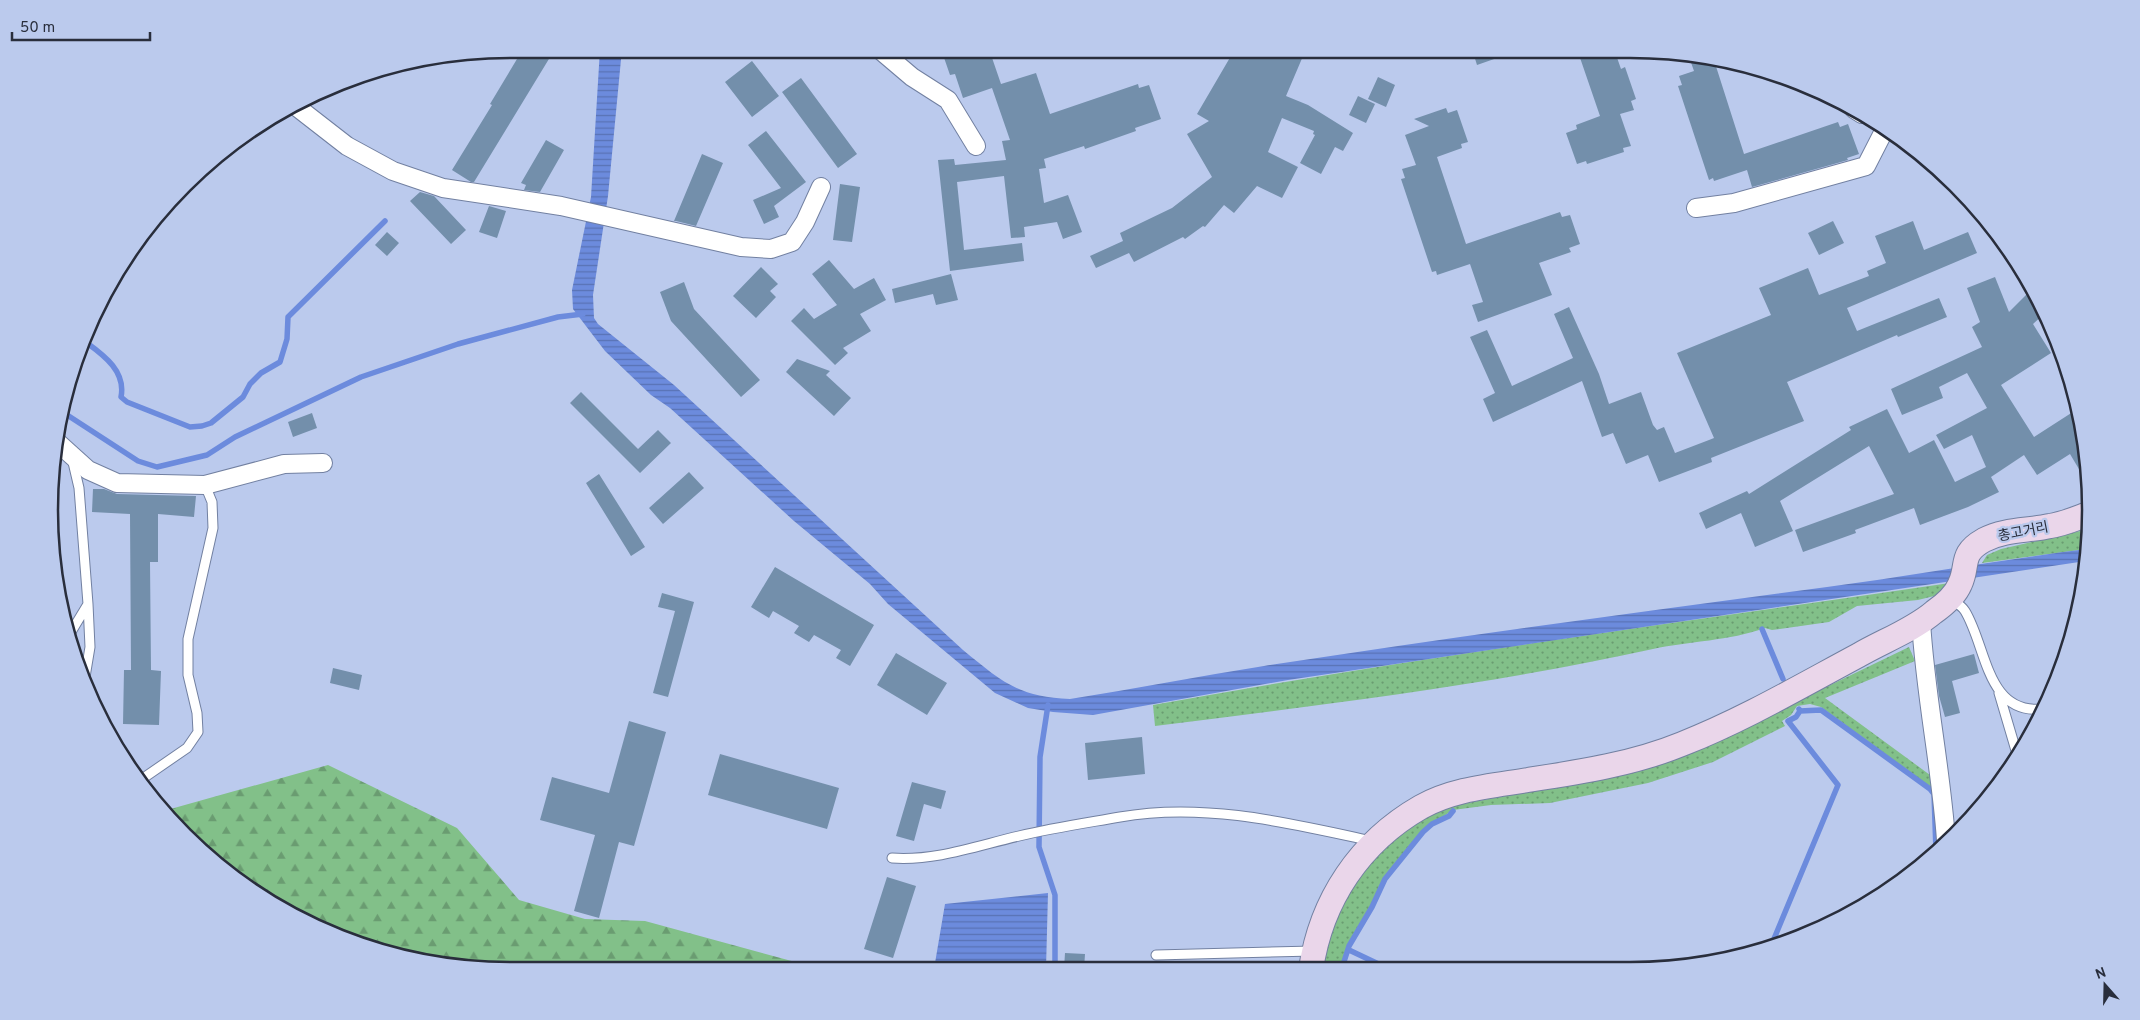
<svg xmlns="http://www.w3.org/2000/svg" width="2140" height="1020" viewBox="0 0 2140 1020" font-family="Overpass,'Noto Sans KR',sans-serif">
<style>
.grass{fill:url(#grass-dots)}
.forest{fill:url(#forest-firs)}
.water{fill:url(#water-rules)}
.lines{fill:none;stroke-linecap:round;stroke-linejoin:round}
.stream{stroke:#6c8bdd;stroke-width:5.5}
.building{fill:#738fab}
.lane-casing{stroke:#7280a1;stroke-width:11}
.street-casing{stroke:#7280a1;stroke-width:20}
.secondary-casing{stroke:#7280a1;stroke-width:26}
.lane{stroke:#fff;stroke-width:9}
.street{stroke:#fff;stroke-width:18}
.secondary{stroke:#ead6ea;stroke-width:24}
.labels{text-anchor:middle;stroke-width:4.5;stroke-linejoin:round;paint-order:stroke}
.street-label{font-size:14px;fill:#292e3c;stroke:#bbcaed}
.rim{fill:none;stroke:#292e3c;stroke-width:2.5}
</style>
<defs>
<pattern id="grass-dots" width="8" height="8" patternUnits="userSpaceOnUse" patternTransform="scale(1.25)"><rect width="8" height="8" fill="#82c089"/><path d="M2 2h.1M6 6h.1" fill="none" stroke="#6a9c71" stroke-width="1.8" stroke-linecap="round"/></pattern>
<pattern id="forest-firs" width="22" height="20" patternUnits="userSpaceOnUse" patternTransform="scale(1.25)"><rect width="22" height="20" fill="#82c089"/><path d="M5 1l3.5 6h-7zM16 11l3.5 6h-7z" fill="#6a9c71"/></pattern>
<pattern id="water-rules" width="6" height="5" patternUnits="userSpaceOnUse" patternTransform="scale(1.25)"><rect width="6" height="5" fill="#6c8bdd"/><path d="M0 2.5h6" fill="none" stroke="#5972b4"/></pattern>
</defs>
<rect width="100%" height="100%" fill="#bbcaed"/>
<path class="grass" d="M2089,529L2087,549L1982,563L1987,555L2001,549Z
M1950,583L1938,595L1918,600L1857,606L1829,622L1772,630L1765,628C1729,641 1690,641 1653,649C1490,685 1321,705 1155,726L1153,705C1417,657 1684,622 1950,583Z
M1909,647L1915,661L1825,698L1930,775L1932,788L1821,707L1810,704L1797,706L1791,715L1782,721L1785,726L1713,762L1648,783L1550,803L1491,805L1453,810L1421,831L1383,879L1371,908L1348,945L1340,968L1320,969C1330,902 1375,843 1435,813C1453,804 1485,800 1505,796C1563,785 1623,777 1679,758Z"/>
<path class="forest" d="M328,765L457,828L519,900L585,919L645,921L810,966L811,970L510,971L420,962L334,936L206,857L167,810Z"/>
<path class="water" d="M600,49H622L608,196L593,295L594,318L598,324L674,385L963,650C1001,681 1018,697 1070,699C1135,689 1199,676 1264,666C1451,637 1639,612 1827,587C1914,575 2000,560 2087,549L2086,561L1288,680L1093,715L1053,712L1028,708L995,693L888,604L870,584L794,521L670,408L651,395L605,351L573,309L572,290L591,197Z
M1048,893L1046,969H934L945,904Z"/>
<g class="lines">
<path class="stream" d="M87,343C105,356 126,372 121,397L127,402L190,427L202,426L211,423L243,397L250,384L261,373L280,362L287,339L288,317L385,221
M61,411L138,461L157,467L207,455L235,437L361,377L458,344L558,317L583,314
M1762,629L1783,679
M1048,705L1040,757L1039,847L1055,895V969
M1799,709L1800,711L1821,710L1930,789L1934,794L1936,851
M1771,946L1838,785L1788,721L1796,717L1800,711
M1349,950L1387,968
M1342,968L1349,946L1372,907L1385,879L1423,832L1432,824L1449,816L1453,811"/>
</g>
<path class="building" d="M523,49H555L474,182H471L452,170L492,105L490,104Z
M941,49H989L1001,84L1036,73L1050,114L1138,84L1139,88L1149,85L1161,119L1135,128L1136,131L1085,149L1084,146L1044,159L1046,168L1039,169L1044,203L1068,195L1082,232L1063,239L1057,222L1024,227L1025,237L1011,238L1004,176L957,182L964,250L1022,243L1024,261L950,271L938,160L954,159L955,165L1006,160L1002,141L1010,140L992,88L963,98L955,74L950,75Z
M1235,49H1306L1286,96L1308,105L1353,133L1343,151L1335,147L1321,174L1300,163L1315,135L1313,134L1314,131L1282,118L1268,152L1298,167L1282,198L1257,186L1234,213L1224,205L1205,227L1203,226L1185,239L1183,237L1134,262L1129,253L1096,268L1090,256L1123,241L1120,233L1172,208L1212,177L1187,134L1209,121L1197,114Z
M1472,49H1516L1517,51L1477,65Z
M1577,49H1614L1621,69L1625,67L1636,99L1631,101L1634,110L1620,114L1631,146L1623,148L1624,152L1587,164L1586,161L1577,164L1566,133L1577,129L1576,125L1600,116Z
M1688,54L1713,57L1744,154L1838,122L1840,127L1848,124L1859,154L1847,158L1848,160L1752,187L1747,170L1714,181L1713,178L1709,180L1678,86L1682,85L1679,76L1694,71Z
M752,61L779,96L752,117L725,82Z
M1378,77L1395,85L1386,107L1368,99Z
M801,78L857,154L838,168L782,92Z
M1358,96L1375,104L1366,123L1349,115Z
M1446,108L1448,113L1457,110L1468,142L1461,144L1462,148L1437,157L1466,244L1560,212L1562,217L1570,215L1580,244L1569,248L1571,252L1539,263L1552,295L1478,322L1472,305L1483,302L1470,264L1437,275L1436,271L1432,272L1401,179L1405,178L1402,169L1416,165L1405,135L1429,126L1414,119Z
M766,131L806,182L774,206L779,217L764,224L753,200L781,188L748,145Z
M546,140L564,150L540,192L524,190L526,185L521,183Z
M702,154L723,163L696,226L676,221H674Z
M840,184L860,187L852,242L833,240Z
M420,192L434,196L466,230L451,244L410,201Z
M489,206L506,211L497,238L479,232Z
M1833,221L1844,243L1819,255L1808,233Z
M1913,221L1924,250L1968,232L1977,253L1847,308L1857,331L1939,298L1947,317L1898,337L1897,335L1787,382L1804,421L1711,458L1712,462L1659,482L1648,455L1626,464L1613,433L1602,437L1582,381L1493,422L1483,399L1495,393L1470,337L1487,330L1512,386L1573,358L1554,314L1569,307L1599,374L1609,404L1641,392L1653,425L1657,430L1664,427L1675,453L1709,440L1714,438L1677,353L1771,315L1759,288L1808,268L1819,295L1869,276L1867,271L1886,263L1875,236Z
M387,232L399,243L387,256L375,245Z
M829,260L854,289L874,278L886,300L860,314L871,331L843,348L848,353L835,365L791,321L804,308L814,319L837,305L812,274Z
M761,267L778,284L770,291L776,297L756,318L733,296Z
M951,274L958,300L936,305L933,294L895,303L892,289Z
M1995,277L2009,312L2032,289L2045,313L2033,324L2051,353L2001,385L2034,437L2079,408L2082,420L2089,486L2070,454L2037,475L2024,455L1991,477L1999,492L1968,507L1920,525L1914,508L1855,530L1856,533L1803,552L1795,530L1894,494L1869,446L1780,501L1793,531L1755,547L1741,513L1706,529L1699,513L1747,491L1749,494L1851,430L1849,427L1887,409L1909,453L1934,440L1955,482L1986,467L1972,435L1944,449L1936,435L1987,408L1967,373L1939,387L1943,398L1902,415L1891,389L1982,347L1972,327L1980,322L1967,288Z
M684,282L694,309L760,380L741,397L671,321L660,292Z
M797,359L830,371L826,375L851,398L834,416L786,372Z
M581,392L638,449L658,430L671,443L640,473L570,403Z
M312,413L317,428L293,437L288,422Z
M689,472L704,488L663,524L649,508Z
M599,474L645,547L631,556L586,483Z
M93,489H104L117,494L196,496L194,517L158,514V562H150L151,670L161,671L159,725L123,724L124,670H131L130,514L92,512Z
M775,567L874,625L850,666L836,658L841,650L814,635L809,642L794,633L799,626L773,611L769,618L751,607Z
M662,593L694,602L668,697L653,693L675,611L658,607Z
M896,653L947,683L927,715L877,685Z
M1974,654L1979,673L1952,681L1960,713L1945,717L1939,696L1935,665Z
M333,668L362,675L359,690L330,683Z
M629,721L666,732L634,846L619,842L599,918L574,911L595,835L540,820L552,777L609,793Z
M1142,737L1145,774L1088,780L1085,743Z
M720,754L839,788L827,829L708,795Z
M912,782L946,791L941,809L924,804L914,841L896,836Z
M887,877L916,886L893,958L864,949Z
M1065,953L1085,954L1084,969H1064Z"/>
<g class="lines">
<defs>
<path id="lane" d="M1951,599C1955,602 1962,606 1965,611C1987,647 1986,715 2043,709
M68,637L88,604L79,488L72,458
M84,683L90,647L88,604
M1999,693L2017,754
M142,779L187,748L198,732L197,713L188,675V639L213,528L212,502L205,485
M892,858C936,861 976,846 1019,836C1052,828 1086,823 1120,817C1204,802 1289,823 1372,841
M1156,955L1314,951"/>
<path id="street" d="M879,49L912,77L948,100L976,146
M293,104L347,146L393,171L443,188L561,206L741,247L771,249L792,242L805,222L821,187
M1854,109L1862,114
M1696,208L1734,203L1866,166L1886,127
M57,442L88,470L117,483L205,485L284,464L323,463
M1921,621C1925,694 1941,767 1946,840"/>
<path id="secondary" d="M1311,969C1321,900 1360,842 1421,807C1453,789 1491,786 1528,780C1580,772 1633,764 1682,744C1743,720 1801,686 1859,655C1883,641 1913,630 1934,612C1944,605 1955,596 1960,584C1969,565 1959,554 1984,540C2005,529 2028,531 2050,526C2064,524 2077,518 2091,513"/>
</defs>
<use href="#lane" class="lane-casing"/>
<use href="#street" class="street-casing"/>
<use href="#secondary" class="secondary-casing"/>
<use href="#lane" class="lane"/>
<use href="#street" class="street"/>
<use href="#secondary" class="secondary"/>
</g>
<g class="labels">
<g class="street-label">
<text transform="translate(2023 531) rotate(-11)" y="5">총고거리</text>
</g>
</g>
<path d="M0 0H2140V1020H0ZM510 58H1630A452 452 0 0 1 2082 510V510A452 452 0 0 1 1630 962H510A452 452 0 0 1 58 510V510A452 452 0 0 1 510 58Z" fill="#bbcaed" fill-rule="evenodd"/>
<path class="rim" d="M510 58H1630A452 452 0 0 1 2082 510V510A452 452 0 0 1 1630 962H510A452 452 0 0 1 58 510V510A452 452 0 0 1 510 58Z"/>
<g transform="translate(2105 985) rotate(340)" stroke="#bbcaed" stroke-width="4" paint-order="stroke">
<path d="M0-4L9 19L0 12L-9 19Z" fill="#292e3c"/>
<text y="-8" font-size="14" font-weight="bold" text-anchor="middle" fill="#292e3c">N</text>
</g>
<path d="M12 32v8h138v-8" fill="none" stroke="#292e3c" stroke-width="2.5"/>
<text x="20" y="32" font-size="15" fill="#292e3c" stroke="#bbcaed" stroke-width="4" paint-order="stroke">50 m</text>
</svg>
